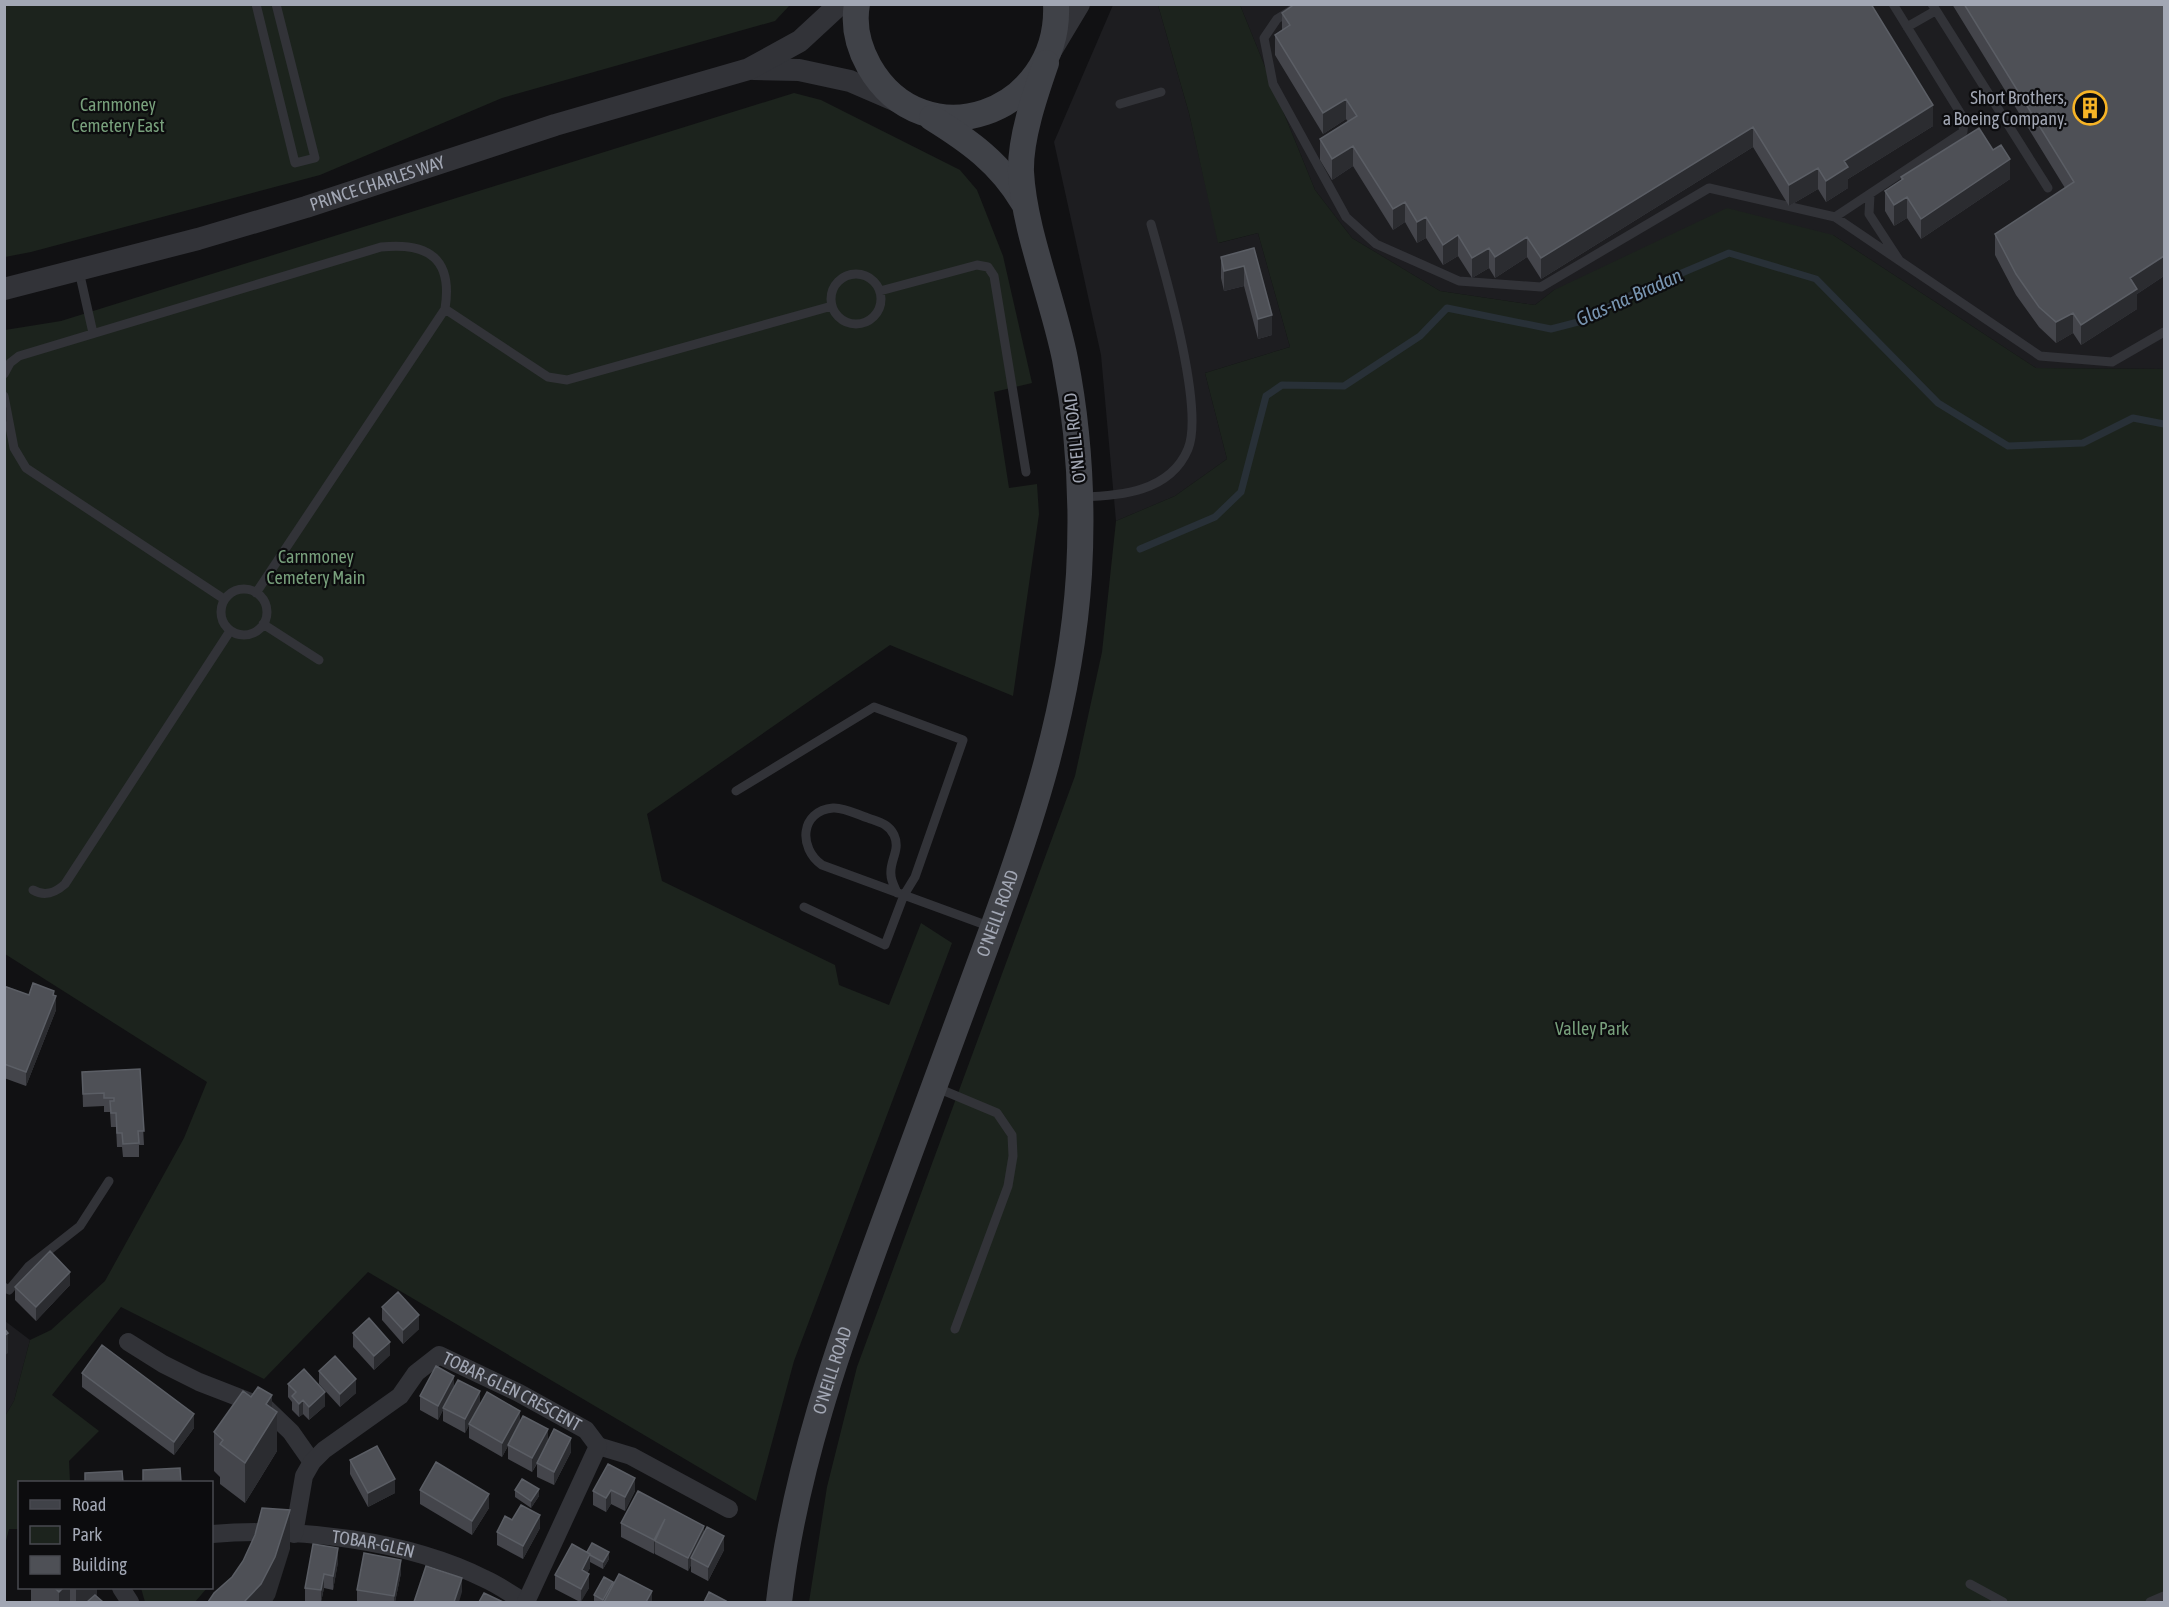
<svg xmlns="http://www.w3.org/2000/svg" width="2169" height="1607" viewBox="0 0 2169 1607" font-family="'Asap Condensed',sans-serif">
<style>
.built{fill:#1d1d20}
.green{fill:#1c231d}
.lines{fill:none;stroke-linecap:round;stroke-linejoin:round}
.stream{stroke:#283037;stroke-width:7}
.service{stroke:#323338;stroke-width:9}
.minor{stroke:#323338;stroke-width:18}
.tertiary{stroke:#323338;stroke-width:22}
.secondary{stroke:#404248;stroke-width:26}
.wall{fill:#44454b}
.shaded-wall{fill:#2b2c30}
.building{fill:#4e5056;stroke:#5b5e65;stroke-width:1.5}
.labels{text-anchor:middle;stroke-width:4.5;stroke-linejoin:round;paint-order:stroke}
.poi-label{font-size:18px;fill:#a2a7b4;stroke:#0c0c0e;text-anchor:end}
.park-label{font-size:18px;fill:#78a07c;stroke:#0c0c0e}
.street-label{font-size:18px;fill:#a2a7b4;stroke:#0c0c0e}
.water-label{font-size:20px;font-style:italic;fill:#7895b1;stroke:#0c0c0e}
</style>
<rect width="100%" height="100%" fill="#111113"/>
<path class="built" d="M1113,5H1158L1189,113L1219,243L1258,233L1290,347L1205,373L1227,459L1175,496L1116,521L1101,355L1054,142Z
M1240,5H2164V369L2036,368L1833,235L1554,290L1535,305L1440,291L1352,238L1315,190Z
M5,1321L30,1340L14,1401L5,1416Z"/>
<path class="green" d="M5,5H790L775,21L502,98L320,175L31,252L5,257Z
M1158,5H1240L1315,190L1352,238L1440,291L1535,305L1554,290L1727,208L1833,235L2036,368L2164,369V1602H809L827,1487L857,1367L1075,776L1102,652L1116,521L1175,496L1227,459L1205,373L1290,347L1258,233L1218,243L1189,113Z
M794,93L821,100L960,170L977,190L1003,256L1032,383L994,392L1009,488L1037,484L1039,514L1013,696L890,645L647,814L662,881L835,965L839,985L889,1005L921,923L952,943L794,1361L756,1501L368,1272L264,1379L121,1307L52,1395L99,1431L69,1461L70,1482H20L19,1529H9L5,1545V1416L14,1401L30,1340L51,1330L105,1281L184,1138L207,1082L5,954V330L61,321Z
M141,1588H207L195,1602H145Z"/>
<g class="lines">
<path class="stream" d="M1140,549L1215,517L1241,492L1266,396L1282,385L1344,386L1420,336L1447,308L1551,329L1582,321L1637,292L1729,253L1816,279L1938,403L2008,446L2083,443L2133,418L2164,424"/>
<path class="service" d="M256,4L295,163L315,158L276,4
M1301,4L1277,19L1264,38L1273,84L1346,217L1376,244L1459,281L1541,287L1709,188L1835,217L2040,356L2112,362L2164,332
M1932,4L2048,188
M1907,27L1935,11
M1120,104L1161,92
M1870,195L1869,214L1899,260
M1835,217L1963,132L1964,119L1893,4
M79,271L93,333
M831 299a25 25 0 1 1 50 0a25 25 0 1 1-50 0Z
M880,291L977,265L988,267L994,276L1026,472
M445,309L548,377L567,380L832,306
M4,374L10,363L19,356L381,247C429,242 453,259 445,309L256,593
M4,396L14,448L26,468L224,599
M1081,497C1120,496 1170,492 1188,449C1205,408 1164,270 1151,224
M221 612a23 23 0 1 1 46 0a23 23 0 1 1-46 0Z
M263,624L319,660
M736,791L874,707L963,740L915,877L904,895L885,945L804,907
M33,890C45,897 55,893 65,884L230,631
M897,893C895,887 891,881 891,875C889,861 901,850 894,835C889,824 879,822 868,818C858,815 844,807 833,808C800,811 798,848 822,865L991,927
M935,1087L997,1113L1012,1135L1013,1156L1008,1186L955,1329
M4,1287L9,1290L29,1266L80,1226L109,1181
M1970,1584L2003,1602
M2150,1602L2164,1596"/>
<g class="minor">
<path d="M128,1342L163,1364L199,1382L266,1408L291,1432L312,1462"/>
<path d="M598,1446L631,1456L729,1509"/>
<path id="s1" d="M212,1534C298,1527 407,1540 485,1579C499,1585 512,1595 525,1602"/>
<path id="s2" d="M294,1534L304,1476L312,1462L324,1450L400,1396L416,1373L439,1355L519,1393L586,1430L598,1446L526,1602"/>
<path d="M121,1588L130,1602"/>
</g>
<g class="tertiary">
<path d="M1052,49L1079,4"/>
<path d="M754,69L799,70L850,81L901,103"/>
<path id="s3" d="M4,289L198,239L306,207L555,125L749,69L800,41L840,4"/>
</g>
<g class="secondary">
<path d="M857,4C853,26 859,48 869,66C924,162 1061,114 1056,4"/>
<path d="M932,118C969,141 1000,163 1023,202"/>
<path id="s4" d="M779,1602C794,1472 838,1347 883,1225C917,1132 952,1039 986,946C1031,825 1071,704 1079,574C1083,502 1079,430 1065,359C1053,299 1024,230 1021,172C1020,138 1035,95 1046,63"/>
</g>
</g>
<path class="wall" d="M1952,4H2164V276L2137,294V309L2081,345L2073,333L2056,343L2039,327L2016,295L1995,255V234L2065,188Z
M1282,13L1933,126L1848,179V188L1826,202L1818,189L1789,206L1753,147L1541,279L1527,257L1495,278L1489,268L1472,278L1458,256L1443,265L1426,238L1417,243L1405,222L1393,230L1353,166L1332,180L1320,160V139L1348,122L1346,119L1323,134L1275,55V35L1282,30Z
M1901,177L2010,179L1921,239L1907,218L1894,226L1885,211V191L1901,180Z
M1254,248L1272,335L1258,339L1244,286L1224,291L1221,278V257Z
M5,986L29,995H54L56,1010L26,1086L4,1078Z
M140,1069L144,1145H139V1157H123L122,1147H117L116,1127H111L110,1112H104V1106L83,1107L82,1072Z
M70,1285L36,1321L15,1300V1287Z
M382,1307L419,1329L403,1344L382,1320Z
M353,1333L390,1355L374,1370L353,1347Z
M319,1371L356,1393L340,1407L319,1384Z
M82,1373L194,1428L174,1455L82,1387Z
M288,1384L325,1406L309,1420L303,1414L299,1417L292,1410V1402L288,1397Z
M454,1387L480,1405L520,1421L548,1441L571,1452L554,1485L537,1477V1464L532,1472L508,1459V1446L502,1457L469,1438V1425L465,1433L443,1421V1410L438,1420L420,1410V1396Z
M251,1397L272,1408L277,1451L245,1503L220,1484V1477L214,1471V1432Z
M350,1460L395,1493L368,1507L350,1474Z
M635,1478V1491L625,1511L611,1504L606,1512L593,1505V1491Z
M420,1490L489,1508L472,1535L420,1504Z
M515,1490L539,1496L531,1508L515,1497Z
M512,1520L540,1528L523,1559L497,1545V1532Z
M621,1523L704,1532L724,1550L708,1581L691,1572V1565L688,1571L655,1554V1551L654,1554L621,1537Z
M587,1552L609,1559L603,1569L590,1562V1568L587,1573L589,1588L580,1602L555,1589V1575Z
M338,1562L333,1590L324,1588L321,1602H305V1588Z
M401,1573L395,1602H357V1590Z
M613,1586L652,1602H594V1595Z
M31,1587H97V1597L103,1602H31Z"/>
<path class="shaded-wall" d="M1346,99V119L1323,134V113Z
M1933,105V126L1848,179V188L1826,202V181L1844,161Z
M1753,127V147L1541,279V258Z
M1353,146V166L1332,180V159Z
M2010,159V179L1921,239V219Z
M1818,168V189L1789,206V185Z
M1907,197V218L1894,226V205Z
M1405,202V222L1393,230V209Z
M1426,217V238L1417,243V222Z
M1458,235V256L1443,265V245Z
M1527,237V257L1495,278V257Z
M1489,248V268L1472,278V258Z
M2164,256V276L2137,294V309L2081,345V325L2130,278Z
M1244,266V286L1224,291V271Z
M2073,313V333L2056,343V322Z
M1272,315V335L1258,339V319Z
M7,407V421L4,424V410Z
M54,991V1003L56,996V1010L26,1086V1072Z
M70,1272V1285L36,1321V1307Z
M419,1315V1329L403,1344V1330Z
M8,1333V1353L4,1356V1336Z
M390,1342V1355L374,1370V1356Z
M454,1376V1389L443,1408V1410L438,1420V1406Z
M356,1379V1393L340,1407V1394Z
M480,1391V1405L465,1433V1419Z
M325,1392V1406L309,1420V1407Z
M272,1395V1420L277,1412V1451L245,1503V1463L266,1404Z
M303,1400V1414L299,1417V1404Z
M520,1411V1424L502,1457V1443Z
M194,1414V1428L174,1455V1442Z
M548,1429V1443L532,1472V1458Z
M571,1438V1452L554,1485V1472Z
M635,1478V1491L625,1511V1497Z
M395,1479V1493L368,1507V1493Z
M539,1489V1496L531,1508V1501Z
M611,1490V1504L606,1512V1498Z
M489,1494V1508L472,1535V1521Z
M290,1510V1549L275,1597L272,1602H244Z
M540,1515V1528L523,1559V1546Z
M665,1519L655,1541V1551L654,1554V1540Z
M704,1526V1539L691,1558V1565L688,1571V1558Z
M724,1536V1550L708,1581V1567Z
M338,1548V1562L333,1590V1576Z
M609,1552V1559L603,1569V1562Z
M590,1554V1568L582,1584V1570Z
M401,1560V1573L395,1602H394V1596Z
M324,1574V1588L321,1602V1590Z
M589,1574V1588L581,1602V1589Z
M462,1578V1592L459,1602H454Z
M613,1582V1589L606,1602H603V1600Z
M64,1587H70V1602H59V1592Z
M76,1587H97V1602H76Z
M652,1591V1602H646Z"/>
<path class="building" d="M1295,4H1871L1933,105L1844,161L1848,167L1826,181L1818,168L1789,185L1753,127L1541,258L1527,237L1495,257L1489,248L1472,258L1458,235L1443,245L1426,217L1417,222L1405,202L1393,209L1353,146L1332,159L1320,139L1357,116L1346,99L1323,113L1275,35L1290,25L1282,13Z
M1964,4H2164V256L2130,278L2137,289L2081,325L2073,313L2056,322L2039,307L2016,274L1995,234L2074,182Z
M1979,128L1993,150L2001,145L2010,159L1921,219L1907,197L1894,205L1885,191L1903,179L1901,177Z
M1254,248L1272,315L1258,319L1244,266L1224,271L1221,257Z
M33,983L54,991L53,995L56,996L26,1072L4,1064V986L29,995Z
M140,1069L144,1131H138L139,1143L123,1144L122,1133H117L116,1113H111L110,1101H114V1098H104V1093L83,1094L82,1072Z
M50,1251L70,1272L36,1307L15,1287Z
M398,1292L419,1315L403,1330L382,1307Z
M369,1318L390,1342L374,1356L353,1333Z
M4,1328L8,1333L4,1336Z
M102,1345L194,1414L174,1442L82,1373Z
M335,1356L356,1379L340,1394L319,1371Z
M436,1366L454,1376L438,1406L420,1396Z
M304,1369L325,1392L309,1407L303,1400L299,1404L292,1396L296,1392L288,1384Z
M458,1380L480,1391L465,1419L443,1408Z
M258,1387L272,1395L266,1404L277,1412L245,1463L220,1444L223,1440L214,1432L243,1391L251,1397Z
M487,1392L520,1411L502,1443L469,1424Z
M523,1416L548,1429L532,1458L508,1445Z
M554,1429L571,1438L554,1472L537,1463Z
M377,1446L395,1479L368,1493L350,1460Z
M436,1462L489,1494L472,1521L420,1490Z
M608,1464L635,1478L625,1497L611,1490L606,1498L593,1491Z
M180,1468L181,1482H143V1470Z
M122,1471L123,1482H85V1473Z
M522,1479L539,1489L531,1501L515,1490Z
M638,1491L704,1526L688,1558L655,1541L665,1519L654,1540L621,1523Z
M521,1505L540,1515L523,1546L497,1532L505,1516L512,1520Z
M262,1508L290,1510L275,1557L261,1584L244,1602H208L214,1593L232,1577L243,1561L255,1535Z
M707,1527L724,1536L708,1567L691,1558Z
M592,1543L609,1552L603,1562L590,1555V1554L587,1552Z
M313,1544L338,1548L333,1576L324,1574L321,1590L305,1588Z
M572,1544L590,1554L582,1570L589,1574L581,1589L555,1575Z
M364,1553L401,1560L394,1596L357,1590Z
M426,1566L462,1578L454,1602H414Z
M619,1574L652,1591L646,1602H604Z
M604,1577L613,1582L603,1600L594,1595Z
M54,1587H64L59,1592Z
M709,1592L726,1601L725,1602H704Z
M484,1593L503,1602H479Z
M95,1595L103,1602H87Z"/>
<defs>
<symbol id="building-ring" viewBox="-11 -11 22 22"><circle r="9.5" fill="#0c0c0e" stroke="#f7b426" stroke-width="1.5"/><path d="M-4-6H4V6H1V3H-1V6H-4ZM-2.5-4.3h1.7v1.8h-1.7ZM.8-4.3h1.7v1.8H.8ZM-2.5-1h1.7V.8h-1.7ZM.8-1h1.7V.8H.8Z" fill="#f7b426"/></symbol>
</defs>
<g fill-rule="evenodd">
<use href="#building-ring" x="2071" y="89" width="38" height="38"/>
</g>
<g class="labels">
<g class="poi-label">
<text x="2067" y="104">Short Brothers,<tspan x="2067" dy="21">a Boeing Company.</tspan></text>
</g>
<g class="park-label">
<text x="118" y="111">Carnmoney<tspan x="118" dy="21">Cemetery East</tspan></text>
<text x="316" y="563">Carnmoney<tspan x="316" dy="21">Cemetery Main</tspan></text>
<text x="1592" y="1035">Valley Park</text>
</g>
<g class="street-label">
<text dy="6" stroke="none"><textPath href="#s3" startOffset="388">PRINCE CHARLES WAY</textPath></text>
<text transform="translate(1075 438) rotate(-96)" y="6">O'NEILL ROAD</text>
<text dy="6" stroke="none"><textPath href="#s4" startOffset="724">O'NEILL ROAD</textPath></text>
<text dy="6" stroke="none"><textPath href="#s4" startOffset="238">O'NEILL ROAD</textPath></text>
<text dy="6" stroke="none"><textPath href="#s2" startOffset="324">TOBAR-GLEN CRESCENT</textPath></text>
<text dy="6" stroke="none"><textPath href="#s1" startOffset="162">TOBAR-GLEN</textPath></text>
</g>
<g class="water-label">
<text transform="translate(1629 297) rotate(-24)" y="7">Glas-na-Bradan</text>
</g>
</g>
<rect width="2169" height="1607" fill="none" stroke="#a2a7b4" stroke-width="12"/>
<rect x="18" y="1481" width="195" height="108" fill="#0c0c0e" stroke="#484a50" stroke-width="1.5"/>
<rect x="30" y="1500" width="30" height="9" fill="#404248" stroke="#484a50" stroke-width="1.5"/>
<text x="72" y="1511" font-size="18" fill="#a2a7b4">Road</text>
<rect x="30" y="1526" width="30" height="18" fill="#1c231d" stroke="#484a50" stroke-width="1.5"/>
<text x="72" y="1541" font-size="18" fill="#a2a7b4">Park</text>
<rect x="30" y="1556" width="30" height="18" fill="#4e5056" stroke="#484a50" stroke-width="1.5"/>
<text x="72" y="1571" font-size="18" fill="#a2a7b4">Building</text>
</svg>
